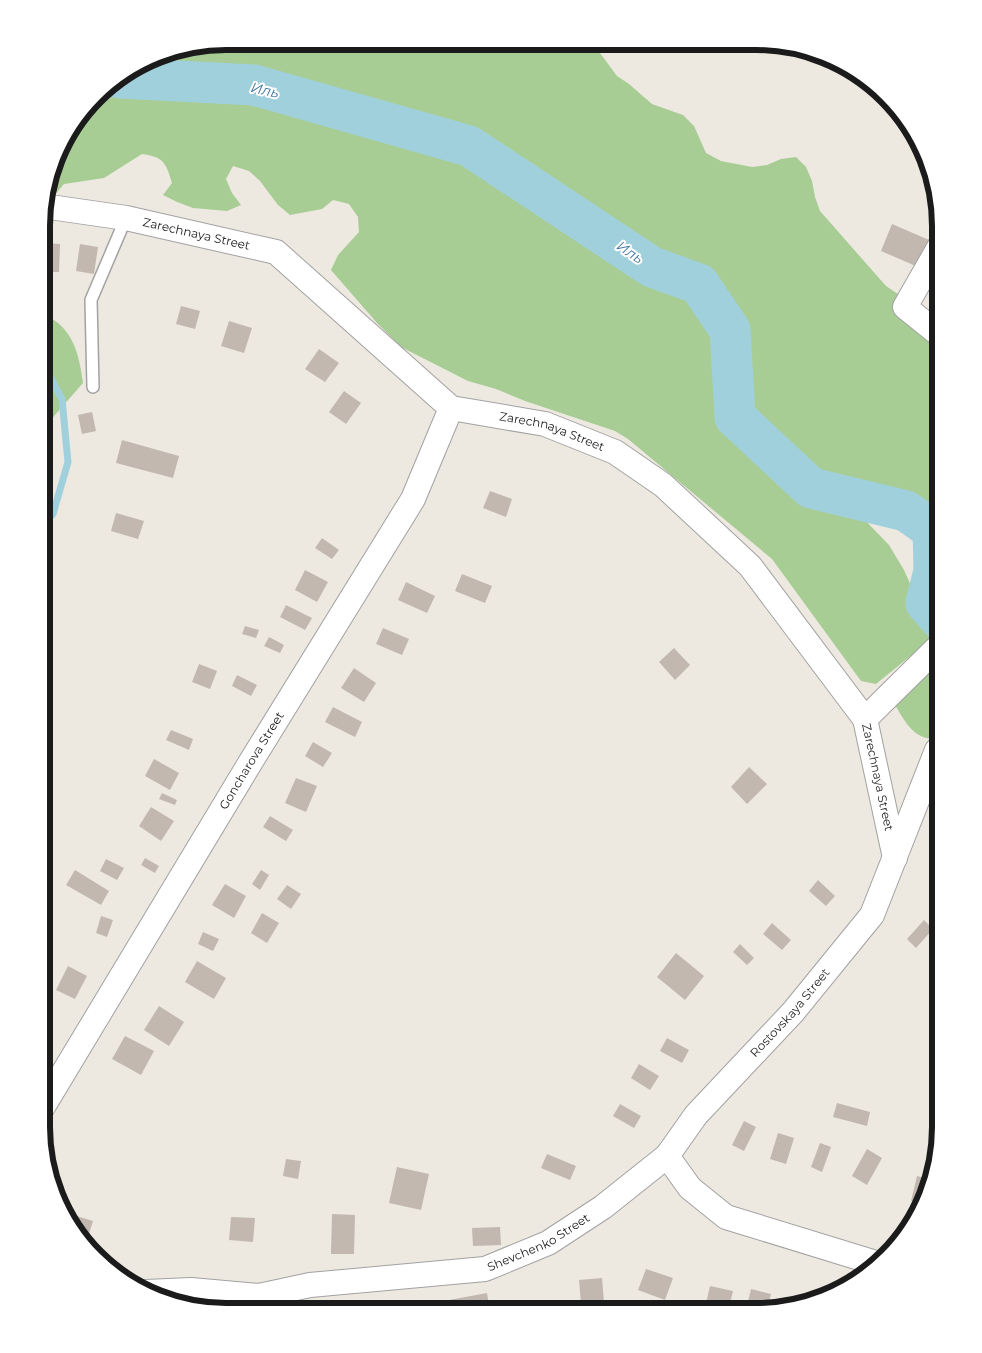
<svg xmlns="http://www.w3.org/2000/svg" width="982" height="1353" viewBox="0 0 982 1353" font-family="Montserrat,sans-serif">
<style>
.forest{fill:#a7cd95}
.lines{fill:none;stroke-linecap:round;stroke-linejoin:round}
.stream{stroke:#a0d0dc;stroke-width:7}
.river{stroke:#a0d0dc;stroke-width:41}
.building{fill:#c2b8b0}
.service-casing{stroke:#a2a2a2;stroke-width:14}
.minor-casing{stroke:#a2a2a2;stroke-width:26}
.service{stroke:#fff;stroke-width:11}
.minor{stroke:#fff;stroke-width:24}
.labels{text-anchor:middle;stroke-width:4;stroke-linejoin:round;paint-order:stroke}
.street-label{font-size:12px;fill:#1b1b1b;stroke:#fff}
.water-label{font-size:14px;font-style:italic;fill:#4577a2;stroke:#fff}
.rim{fill:none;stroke:#1b1b1b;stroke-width:6}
</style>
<rect width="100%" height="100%" fill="#ede9e1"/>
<path class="forest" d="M226,41L370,42L399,49L415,44L417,42H594L600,53L617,76L629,84L652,104L683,115L694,126L706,153L721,161L752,167L767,165L781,159L796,157L806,167L812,181L815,197L820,211L886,286L941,323V530L887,490L858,513L889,545L904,570L934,637L876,684L861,681L772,559L628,439L615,431L525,401L496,389L468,381L401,347L377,323L331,270L338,255L359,232L358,217L349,204L333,200L322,209L290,215L278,205L260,181L249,171L233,166L226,179L232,193L241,205L227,211L193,208L177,202L163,195L172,183C166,162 163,157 142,154L104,178L64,184L43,209V202L66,134L105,87L167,51Z
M43,314C73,327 79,353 83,383L48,423L42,424Z
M941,656V738C915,743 905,722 894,703Z"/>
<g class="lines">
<path class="stream" d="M42,525L53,514L68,462L62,399L43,364"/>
<path class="river" d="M120,78L254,85L469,146L652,267L699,284L730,330L735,417L811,488L906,511L933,530L934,571L926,603L941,620"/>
</g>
<path class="building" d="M892,224L929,240L918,267L881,251Z
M45,243L60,244L59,272H44Z
M80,244L98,247L94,274L76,271Z
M181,306L200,311L195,329L176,324Z
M229,321L252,328L244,353L221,346Z
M319,349L339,363L325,382L305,369Z
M344,391L361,403L346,424L329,412Z
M92,412L96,431L82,434L78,415Z
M122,440L179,456L173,478L116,463Z
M490,491L512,499L506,517L483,508Z
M116,513L144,521L138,539L111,531Z
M322,538L339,550L332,559L315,548Z
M305,570L328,582L317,602L295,590Z
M462,574L492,586L485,603L455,591Z
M406,582L435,596L427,613L398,600Z
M286,605L312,618L305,630L280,617Z
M245,626L259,630L256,638L242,634Z
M383,628L409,639L402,655L376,644Z
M269,637L284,645L280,653L264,646Z
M674,648L690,665L675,680L659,662Z
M199,664L217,671L210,689L192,682Z
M354,668L376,683L364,702L341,688Z
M237,675L257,685L251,696L232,686Z
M333,707L362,722L355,737L325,722Z
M171,730L193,739L189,750L166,740Z
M313,742L332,753L323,767L305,756Z
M154,759L179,773L170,790L145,776Z
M749,767L767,784L747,804L731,787Z
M296,778L317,786L306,812L285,803Z
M162,793L177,800L175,805L159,799Z
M151,807L174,821L161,841L139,826Z
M270,816L293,830L286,841L263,827Z
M145,858L159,866L155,873L141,865Z
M106,859L124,868L117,880L100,871Z
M75,870L109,891L101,905L66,885Z
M261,870L269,875L260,890L252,884Z
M818,880L835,896L826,906L809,891Z
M225,884L246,896L234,918L212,905Z
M287,885L301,894L291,909L277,899Z
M262,913L279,923L267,943L251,933Z
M101,916L113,920L107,937L96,933Z
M924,920L933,929L916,948L907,939Z
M772,923L791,940L782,950L763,934Z
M203,932L219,939L213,951L198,944Z
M740,944L754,958L747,965L733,952Z
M676,953L704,976L685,1000L657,977Z
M197,961L226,978L214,999L185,982Z
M68,966L87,976L75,999L56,990Z
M159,1006L184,1022L169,1046L144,1030Z
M125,1036L154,1051L141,1075L112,1059Z
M667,1038L689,1050L682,1063L660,1051Z
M639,1064L659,1076L650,1090L631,1078Z
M837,1103L870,1112L867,1126L833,1117Z
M620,1104L641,1116L634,1128L613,1116Z
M744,1121L756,1127L744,1151L732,1145Z
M778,1133L794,1138L786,1164L770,1159Z
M820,1143L831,1147L822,1172L811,1167Z
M867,1149L882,1158L867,1185L852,1176Z
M547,1154L576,1166L570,1180L541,1168Z
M286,1159L301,1161L298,1179L283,1176Z
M397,1167L429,1174L421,1210L389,1203Z
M917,1176L932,1180L931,1186L922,1205L911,1201Z
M332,1214L355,1215L354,1254H331Z
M73,1215L93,1221L87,1240L71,1222Z
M231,1217L255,1218L253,1242L229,1240Z
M500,1227L501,1245L473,1246L472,1228Z
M646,1269L673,1278L665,1300L638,1290Z
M602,1278L604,1302L581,1304L579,1280Z
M710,1286L733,1291L728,1312H704Z
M751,1289L771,1294L767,1309L764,1310L747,1306Z
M487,1293L490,1311H451L449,1300Z"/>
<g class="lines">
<defs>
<path id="service" d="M93,387L91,300L126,218"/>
<g id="minor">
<path id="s1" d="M43,206L126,218L276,252L451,408L545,424L615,452L663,485L750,566L865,719L895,858"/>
<path d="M941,336L905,307L941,244"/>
<path d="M865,719L941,644"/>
<path id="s2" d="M41,1110L250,763L413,499L451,408"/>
<path id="s3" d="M667,1156L696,1115L793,1012L872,915L937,750L941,747"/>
<path id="s4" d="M146,1292L191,1290L259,1296L310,1285L485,1269L548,1243L603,1207L667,1156L690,1188L726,1217L879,1264"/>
</g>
</defs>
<use href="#service" class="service-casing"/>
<use href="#minor" class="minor-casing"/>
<use href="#service" class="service"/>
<use href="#minor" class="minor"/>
</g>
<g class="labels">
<g class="street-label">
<text dy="4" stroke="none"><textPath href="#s1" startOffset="156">Zarechnaya Street</textPath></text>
<text dy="4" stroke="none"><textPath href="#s1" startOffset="576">Zarechnaya Street</textPath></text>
<text dy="4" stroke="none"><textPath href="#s2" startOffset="408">Goncharova Street</textPath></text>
<text dy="4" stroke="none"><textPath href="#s1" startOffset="1071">Zarechnaya Street</textPath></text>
<text dy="4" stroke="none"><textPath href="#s3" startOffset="189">Rostovskaya Street</textPath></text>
<text dy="4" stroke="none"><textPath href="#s4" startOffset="401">Shevchenko Street</textPath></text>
</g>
<g class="water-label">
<text transform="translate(265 90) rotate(13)" y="5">Иль</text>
<text transform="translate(630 252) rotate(34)" y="5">Иль</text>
</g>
</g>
<path d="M0 0H982V1353H0ZM226 50H756A176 176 0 0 1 932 226V1127A176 176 0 0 1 756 1303H226A176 176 0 0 1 50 1127V226A176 176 0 0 1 226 50Z" fill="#fff" fill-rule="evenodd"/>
<path class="rim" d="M226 50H756A176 176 0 0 1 932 226V1127A176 176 0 0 1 756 1303H226A176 176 0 0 1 50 1127V226A176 176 0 0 1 226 50Z"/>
</svg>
